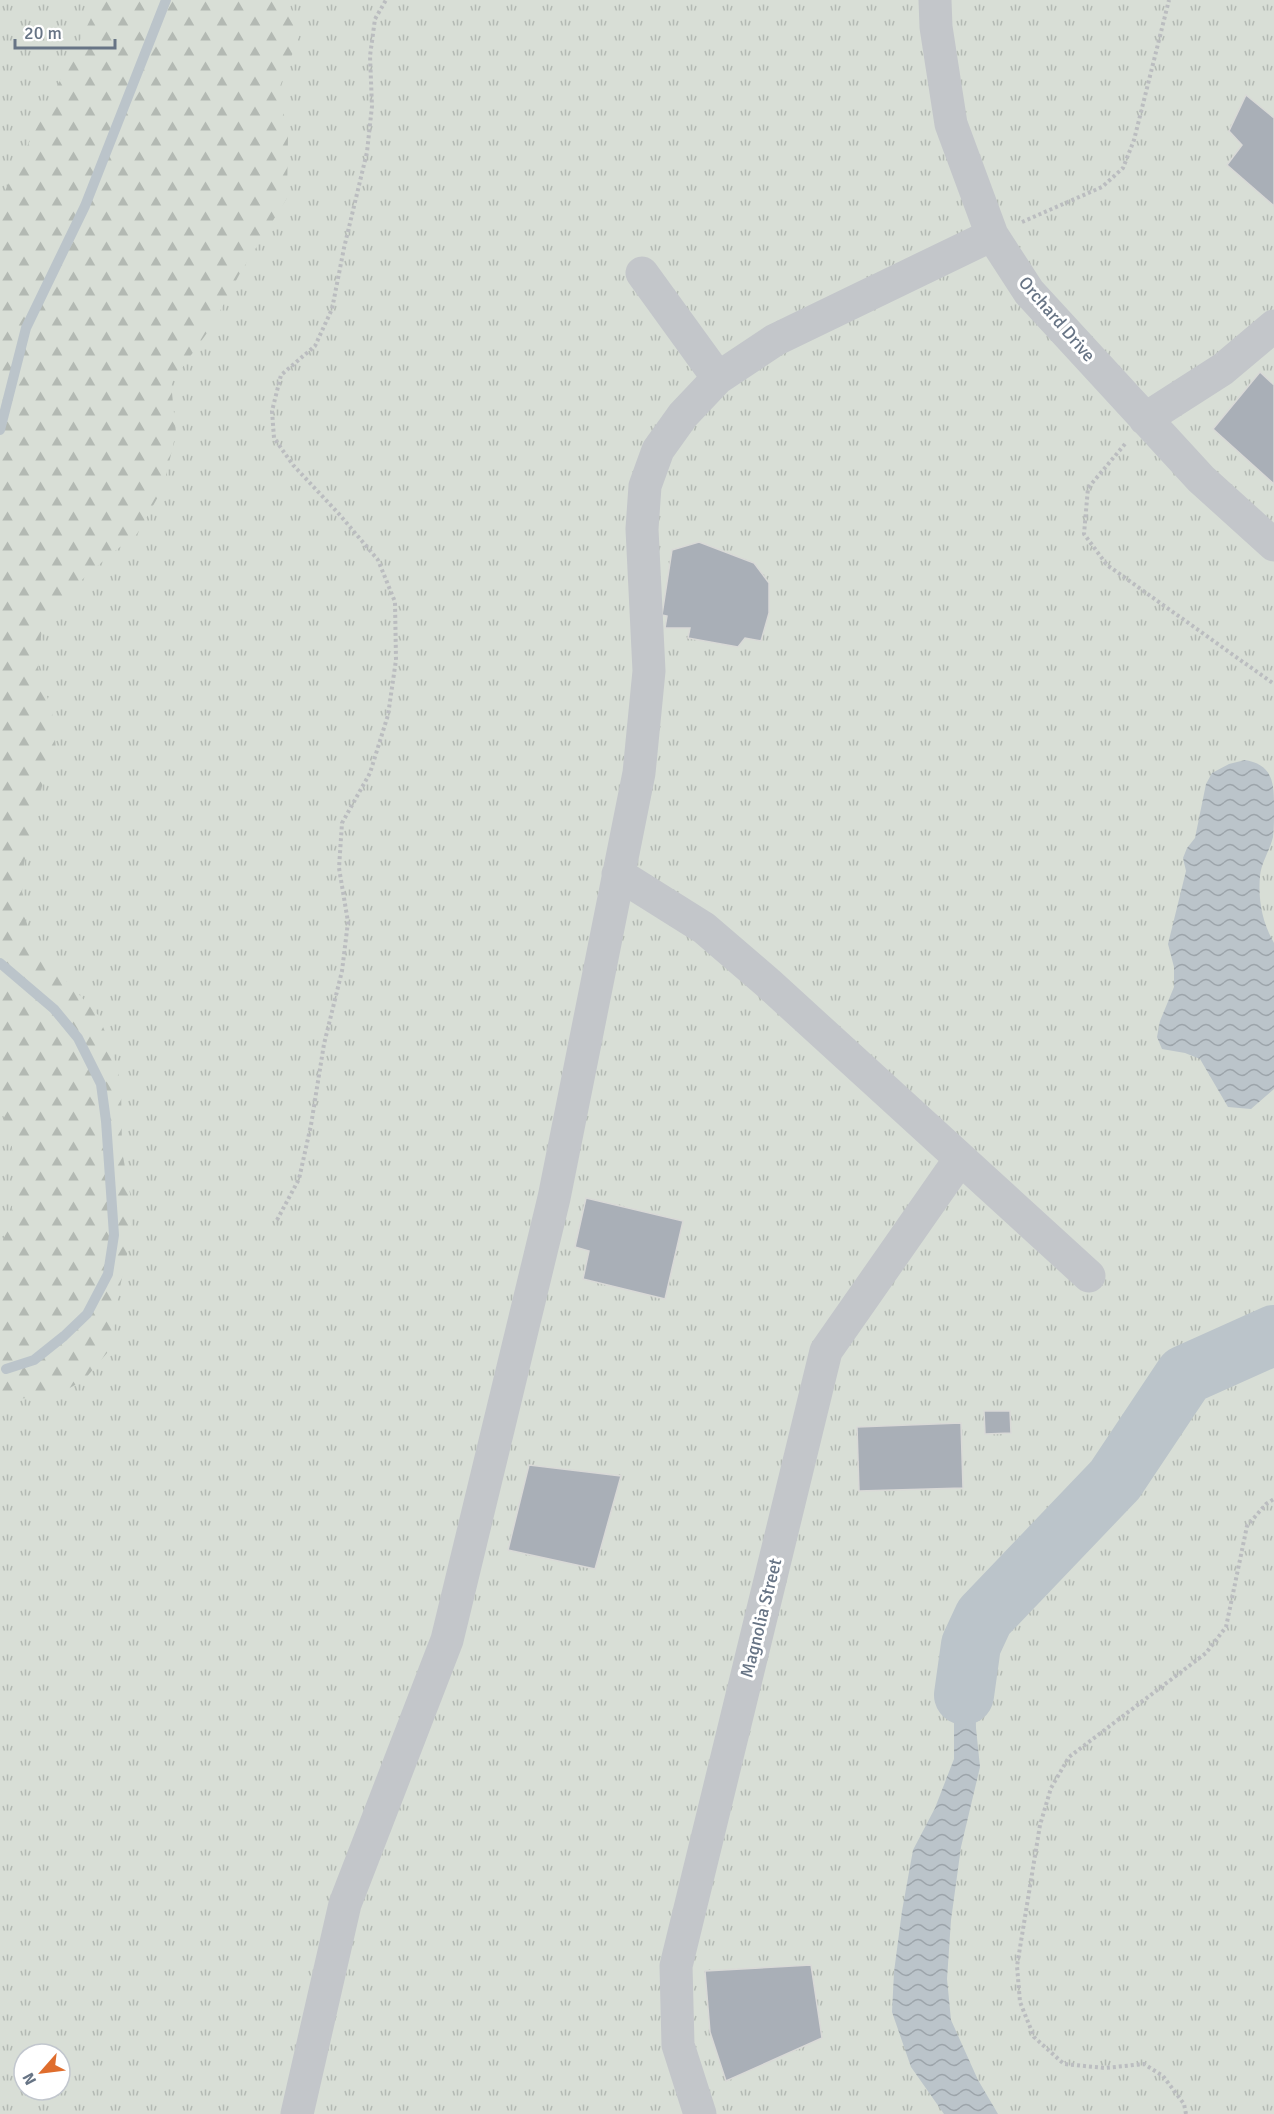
<svg xmlns="http://www.w3.org/2000/svg" width="1274" height="2114" viewBox="0 0 1274 2114" font-family="Signika,sans-serif">
<style>
.grass{fill:url(#grass-tufts);fill-rule:evenodd}
.forest{fill:url(#forest-firs)}
.water{fill:url(#water-waves)}
.lines{fill:none;stroke-linecap:round;stroke-linejoin:round}
.stream{stroke:#bbc4ca;stroke-width:10}
.river{stroke:#bbc4ca;stroke-width:60}
.building{fill:#a9afb7;stroke:#d9d9d7;stroke-width:1.5}
.path{stroke:#bbbdc0;stroke-width:4;stroke-dasharray:3 3;stroke-linecap:butt}
.minor{stroke:#c3c6ca;stroke-width:33}
.labels{text-anchor:middle;stroke-width:6;stroke-linejoin:round;paint-order:stroke}
.street-label{font-size:18px;fill:#677485;stroke:#fff}
</style>
<defs>
<pattern id="grass-tufts" width="24" height="20" patternUnits="userSpaceOnUse" patternTransform="scale(1.5)"><rect width="24" height="20" fill="#d8ded6"/><path d="M3 7l-1-3M5 7V3M7 7l1-3M15 17l-1-3M17 17v-4M19 17l1-3" fill="none" stroke="#b3b9b3"/></pattern>
<pattern id="forest-firs" width="22" height="20" patternUnits="userSpaceOnUse" patternTransform="scale(1.5)"><rect width="22" height="20" fill="#d8ded6"/><path d="M5 1l3.5 6h-7zM16 11l3.5 6h-7z" fill="#b3b9b3"/></pattern>
<pattern id="water-waves" width="16" height="10" patternUnits="userSpaceOnUse" patternTransform="scale(1.5)"><rect width="16" height="10" fill="#bbc4ca"/><path d="M0 5q4-4 8 0t8 0" fill="none" stroke="#9ca4aa"/></pattern>
</defs>
<rect width="100%" height="100%" fill="#f7f8f5"/>
<path class="grass" d="M0,0H1274V2114H0ZM24,2054H60V2090H24Z"/>
<path class="forest" d="M100,0H288L300,34L279,89L288,136L287,198L239,275L212,326L171,383L176,433L163,488L137,534L111,554L74,587L42,626L38,668L52,712L56,749L42,786L24,863L21,907L35,947L98,1015L111,1046L121,1084L122,1151L133,1210L127,1255L116,1305L113,1346L84,1380L55,1396L0,1400V1383L8,1374L5,1364L0,1360V1249L7,1228L18,1183L11,1141L0,1105V201Z"/>
<path class="water" d="M1245,760C1274,765 1274,784 1274,809C1274,818 1274,828 1273,837C1270,850 1261,863 1260,876C1258,900 1262,922 1274,943V1089L1251,1109L1228,1107L1200,1059L1185,1053L1162,1049L1157,1037L1160,1021L1174,987V967L1168,944L1186,871L1183,858L1187,848L1195,838L1206,784L1212,773L1229,764Z
M984,1617L974,1646L976,1728L980,1767L961,1847L951,1920L947,1979L951,2020L978,2080L998,2114H944L911,2067L892,2012L894,1972L902,1911L913,1850L935,1808L954,1759V1698L967,1644Z"/>
<g class="lines">
<path class="stream" d="M0,430L26,328L85,206L166,0
M0,963L54,1009L78,1038L101,1084L106,1121L114,1235L108,1274L87,1314L64,1336L34,1360L6,1369"/>
<path class="river" d="M964,1695L971,1645L984,1617L1115,1480L1185,1375L1274,1335"/>
</g>
<path class="building" d="M1246,95L1274,118V206L1227,165L1242,145L1229,131Z
M1260,372L1274,385V484L1213,429Z
M699,542L754,563L769,583V613L761,641L745,638L738,647L688,638L690,628H665L667,616L662,615L672,550Z
M586,1198L683,1221L665,1299L583,1279L589,1251L575,1247Z
M984,1411H1010L1011,1433L985,1434Z
M961,1423L963,1488L859,1491L857,1427Z
M529,1465L621,1476L595,1569L508,1550Z
M811,1965L822,2038L726,2081L710,2032L705,1971Z"/>
<g class="lines">
<path class="path" d="M1022,222L1102,187L1123,168L1134,140L1169,0
M1125,444L1088,488L1084,534L1107,565L1274,684
M277,1220L299,1179L311,1125L324,1044L342,971L348,922L339,868L342,823L370,773L388,715L396,660L395,602L378,560L339,514L293,465L274,438L272,411L281,375L315,346L332,309L344,248L367,152L372,106L370,56L375,19L386,0
M1186,2114L1184,2104L1163,2076L1144,2064L1105,2068L1064,2064L1034,2037L1020,2002L1017,1966L1040,1825L1051,1788L1069,1757L1206,1653L1226,1627L1247,1526L1266,1504L1274,1499"/>
<path class="minor" d="M935,0L936,27L951,124L992,235L1029,292L1201,479L1274,545
M642,273L718,378
M1145,419L1223,369L1274,326
M618,874L704,928L768,983L1089,1276
M297,2114L345,1904L447,1640L554,1198L639,773L649,671L642,529L645,486L658,450L683,415L718,378L775,340L992,235
M700,2114L678,2045L676,1966L826,1351L960,1159"/>
</g>
<g class="labels">
<g class="street-label">
<text transform="translate(1057 319) rotate(49)" y="6">Orchard Drive</text>
<text transform="translate(761 1618) rotate(-76)" y="6">Magnolia Street</text>
</g>
</g>
<g transform="translate(42 2072) rotate(242)"><circle r="28" fill="#ffffff" stroke="#c2c7ce" stroke-width="1.5"/>
<path d="M0-4.5L10 22L0 15L-10 22Z" fill="#df6d2d"/>
<text y="-9" font-size="16" font-weight="bold" text-anchor="middle" fill="#677485">N</text>
</g>
<path d="M15 39v9h100v-9" fill="none" stroke="#677485" stroke-width="3"/>
<text x="24" y="39" font-size="18" fill="#677485" stroke="#ffffff" stroke-width="4.5" paint-order="stroke">20 m</text>
</svg>
